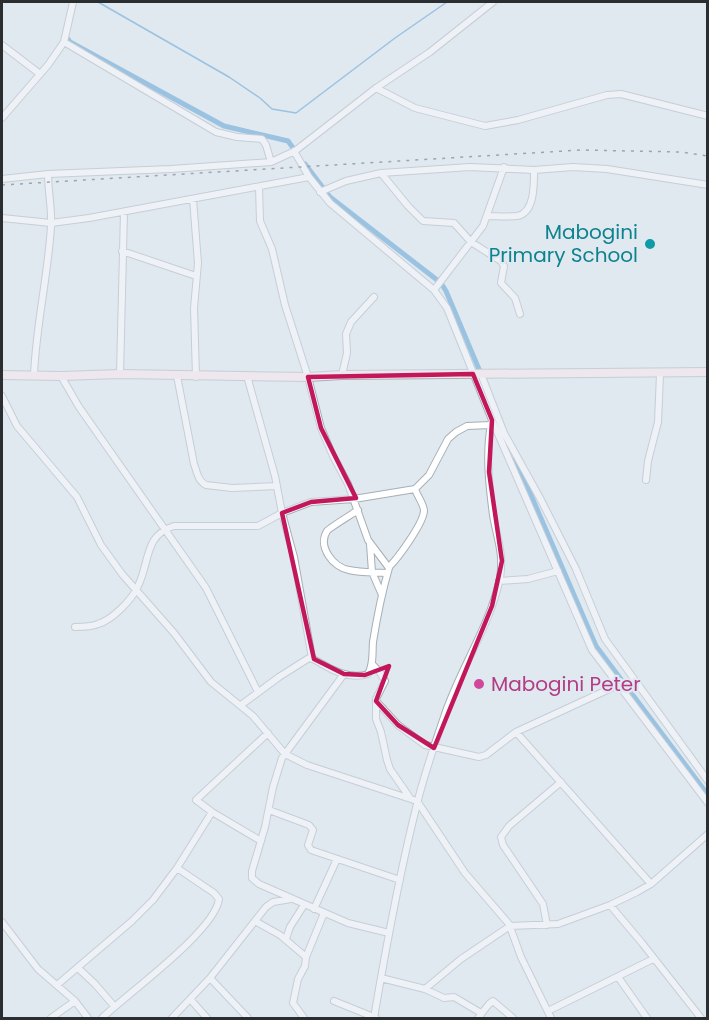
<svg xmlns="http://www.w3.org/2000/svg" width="709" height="1020" viewBox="0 0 709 1020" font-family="Poppins,sans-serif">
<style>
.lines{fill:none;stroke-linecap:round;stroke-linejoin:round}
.stream{stroke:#4695cf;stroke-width:1.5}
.canal{stroke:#4695cf;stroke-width:5}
.street-casing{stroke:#a7afb6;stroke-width:8}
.secondary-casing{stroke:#a7afb6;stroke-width:10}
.street{stroke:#fff;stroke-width:6}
.secondary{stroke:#fee6ea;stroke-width:8}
.rail{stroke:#4f5357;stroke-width:1.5;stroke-dasharray:3 6;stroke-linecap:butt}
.marked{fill:none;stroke:#c2185b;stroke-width:4.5;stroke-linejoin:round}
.culture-dot{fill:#0f9aa8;stroke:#e0e8f0;stroke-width:2}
.hotel-dot{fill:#d1479c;stroke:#e0e8f0;stroke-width:2}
.labels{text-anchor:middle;stroke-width:4.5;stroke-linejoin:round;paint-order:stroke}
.culture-label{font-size:20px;fill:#0d838f;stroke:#e0e8f0;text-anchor:end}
.hotel-label{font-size:20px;fill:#b23c85;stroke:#e0e8f0;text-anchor:start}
</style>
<rect width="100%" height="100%" fill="#e0e8f0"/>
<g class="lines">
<path class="stream" d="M98,2L229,77L260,98L272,109L296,113L395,38L447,2"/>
<path class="canal" d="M65,35L70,42L224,126L288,141L296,152
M305,164L330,197L441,283L446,291L481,374
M515,458L596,646L708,795"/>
<defs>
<path id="street" d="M64,42L216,132L237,137L262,139L266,145L271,162
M2,45L40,74
M376,88L415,108L485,126L518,120L607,95L621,94L708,116
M2,118L48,65L64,42L73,2
M294,151L309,177L330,203L434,290L447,308L492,420L592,650L708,803
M381,173L408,206L423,221L454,223L471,242L501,261L504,266L501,283L515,298L520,314
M2,179L48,174L171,169L271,162L295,151L376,88L430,52L493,2
M320,192L346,181L381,173L470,167L534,170L573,167L607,169L708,185
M193,199L198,263L194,308L196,377
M487,216C497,216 507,217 517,216C535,213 534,184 534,170
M2,218L51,223L89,218L309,177
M122,251L196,276
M434,290L483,226L504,167
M120,374L124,212
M481,374L504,433L541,500L576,569L605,639L708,781
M34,375C36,325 48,276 51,226C52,209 48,191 48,174
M342,375L347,353L346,334L351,322L374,297
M61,376L79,407L206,588L258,692
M177,376L194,464C197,472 198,481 206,485L232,488L277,486
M247,376L275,476L282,513L294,557L312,658
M2,396L17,426L77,497L101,545L122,574L174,633L211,682L253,716L285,754L307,765L417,801L465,873L509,924L521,957L551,1018
M646,480L648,461L658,422L660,374
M358,510C354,513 329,528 327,531C317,547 334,568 349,570C362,573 375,572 387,573
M370,544L372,572L382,595
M389,567C398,558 423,524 424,511C424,504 417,496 415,489
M499,581L528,579L558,571
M75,627C83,627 91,627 98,624C112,620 132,600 138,586C150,562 144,535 174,526H258L282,513L311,502L354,499L415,489L429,475L448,439L456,432L467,426L491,425
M372,664L379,671L385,681L376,699V719L381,732L387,760L390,769L410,798
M344,674L282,758L273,787L265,827L252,871V878L259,884L348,923L389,933
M376,701L398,725L425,745L479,757L486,755L516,732L618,685
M241,705L279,677L309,658C315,659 317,661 322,664C335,672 353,679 368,674C374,664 372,652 373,642C377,617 382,592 389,568L368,540L348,484L333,456L321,428L308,377L285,305L272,249L260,221L259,187
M516,732L651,884
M269,810L309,825L313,830L308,845L311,850L400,880
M261,841L212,812L196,800L268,733
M610,905L642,943L701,1018
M314,909L337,859
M255,921L280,935L306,957L305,966L298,979L293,1003L304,1018
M2,922L38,969L75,1001L88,1018
M547,925L543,904L503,845L501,837L509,826L561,782
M286,939L290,927L304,905
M306,957L324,913
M78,968L95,984L114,1006
M618,977L647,1018
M210,978L248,1018
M381,978L425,989L444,998L454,997L481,1013
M57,985L132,921L153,900L177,868L212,812
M425,989L461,959L510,926L558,924L610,905L637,892L651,884L708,834
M190,999L207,1018
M334,1001L376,1018
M548,1011L653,959
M51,1018L75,1001
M102,1018C128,993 215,931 219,899L214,893L177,868
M172,1018L210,978L266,907L273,902L291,899
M374,1018C386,947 399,875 417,804C424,775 434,746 444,717C459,670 490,627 500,578C504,553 497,539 493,515C489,485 485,450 492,420
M478,1018L489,1004L493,1001L513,1018"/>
<path id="secondary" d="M2,375L61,376L120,374L308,377L342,375L708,372"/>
</defs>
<use href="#street" class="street-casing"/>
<use href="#secondary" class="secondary-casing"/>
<use href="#street" class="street"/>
<use href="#secondary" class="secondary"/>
<path class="rail" d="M2,185L581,150L681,152L708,156"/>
</g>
<path d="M0 0H709V1020H0ZM473,374L492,420L489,472L502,561L492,606L434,748L398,725L376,701L389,666L365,675L344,674L314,659L282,513L311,502L356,498L321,428L308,377Z" fill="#e0e8f0" fill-opacity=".55" fill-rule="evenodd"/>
<path class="marked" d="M473,374L492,420L489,472L502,561L492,606L434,748L398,725L376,701L389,666L365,675L344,674L314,659L282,513L311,502L356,498L321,428L308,377Z"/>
<circle class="culture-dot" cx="650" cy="244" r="6"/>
<circle class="hotel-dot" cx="479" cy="684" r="6"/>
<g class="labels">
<g class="culture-label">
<text x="638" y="239">Mabogini<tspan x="638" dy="23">Primary School</tspan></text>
</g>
<g class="hotel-label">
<text x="491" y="691">Mabogini Peter</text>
</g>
</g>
<rect width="709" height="1020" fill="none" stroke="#2b2e31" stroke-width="6"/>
</svg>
